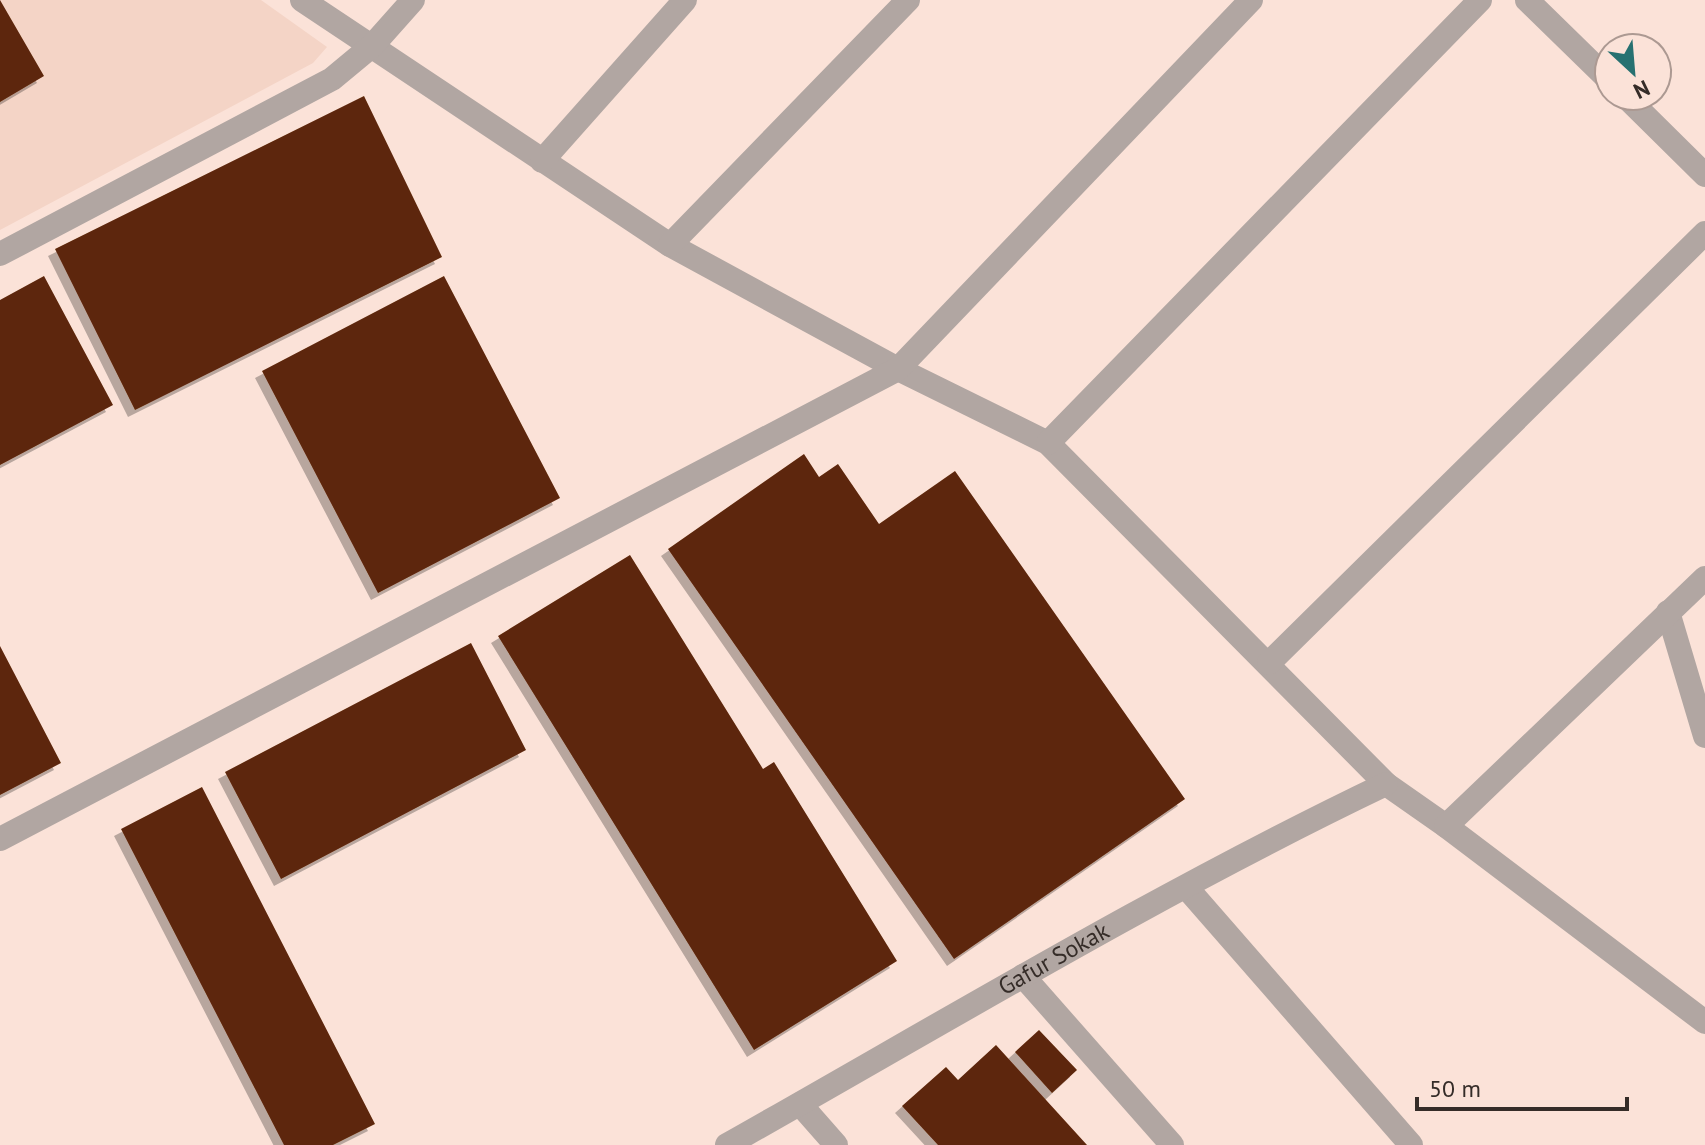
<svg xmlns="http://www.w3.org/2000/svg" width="1705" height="1145" viewBox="0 0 1705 1145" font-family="'PT Sans',sans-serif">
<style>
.built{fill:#f4d4c6}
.building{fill:#5d2609;filter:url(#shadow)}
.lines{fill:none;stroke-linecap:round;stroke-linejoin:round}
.minor{stroke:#b1a6a2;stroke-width:24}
.labels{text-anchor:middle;stroke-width:8;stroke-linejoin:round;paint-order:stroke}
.street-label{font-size:24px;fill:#352c28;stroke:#fbe2d8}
</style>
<defs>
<filter id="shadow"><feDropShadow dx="-7" dy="7" stdDeviation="0" flood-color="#0004"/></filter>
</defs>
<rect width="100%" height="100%" fill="#fbe2d8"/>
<path class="built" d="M0,0H261L327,47L313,63L0,230Z"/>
<path class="building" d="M0,0L44,76L0,102Z
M364,96L442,257L135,410L55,249Z
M44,276L113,405L0,465V300Z
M444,276L560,498L378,593L262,371Z
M804,454L819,477L838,464L879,524L955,471L1185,799L954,959L668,549Z
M630,555L763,769L774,762L897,961L754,1050L498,636Z
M471,643L526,750L281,879L225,772Z
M0,646L61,763L0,795Z
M202,787L375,1124L333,1145H284L121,829Z
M1039,1030L1077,1070L1052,1093L1015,1052Z
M996,1045L1087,1145H938L902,1106L946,1067L958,1080Z"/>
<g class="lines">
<g class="minor">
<path d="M302,0L670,245L898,369L1048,443L1386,784L1446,826L1705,1022"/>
<path d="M1527,0L1609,80"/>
<path d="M1625,96L1705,175"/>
<path d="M542,161L685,0"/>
<path d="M670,245L908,0"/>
<path d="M0,254L332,79L373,45L413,0"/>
<path d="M1048,443L1480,0"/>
<path d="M1668,612L1705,736"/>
<path d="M1269,663L1705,233"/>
<path d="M1446,826L1705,578"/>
<path d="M0,839L898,369L1251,0"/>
<path d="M1186,887L1411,1145"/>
<path d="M1023,976L1172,1145"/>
<path d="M800,1104L836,1145"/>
<path id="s1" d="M727,1145C945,1022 1160,892 1386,784"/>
</g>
</g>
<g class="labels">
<g class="street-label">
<text dy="8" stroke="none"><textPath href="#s1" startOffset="376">Gafur Sokak</textPath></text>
</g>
</g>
<g transform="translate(1633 72) rotate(154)"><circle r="38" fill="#fbe2d8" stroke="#ac9992" stroke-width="2"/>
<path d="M0-6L14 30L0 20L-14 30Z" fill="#277171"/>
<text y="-12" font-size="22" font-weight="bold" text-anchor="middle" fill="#352c28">N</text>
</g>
<path d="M1417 1097v12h210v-12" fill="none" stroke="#352c28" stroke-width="4"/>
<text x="1429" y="1097" font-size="24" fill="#352c28" stroke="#fbe2d8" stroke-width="6" paint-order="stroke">50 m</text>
</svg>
